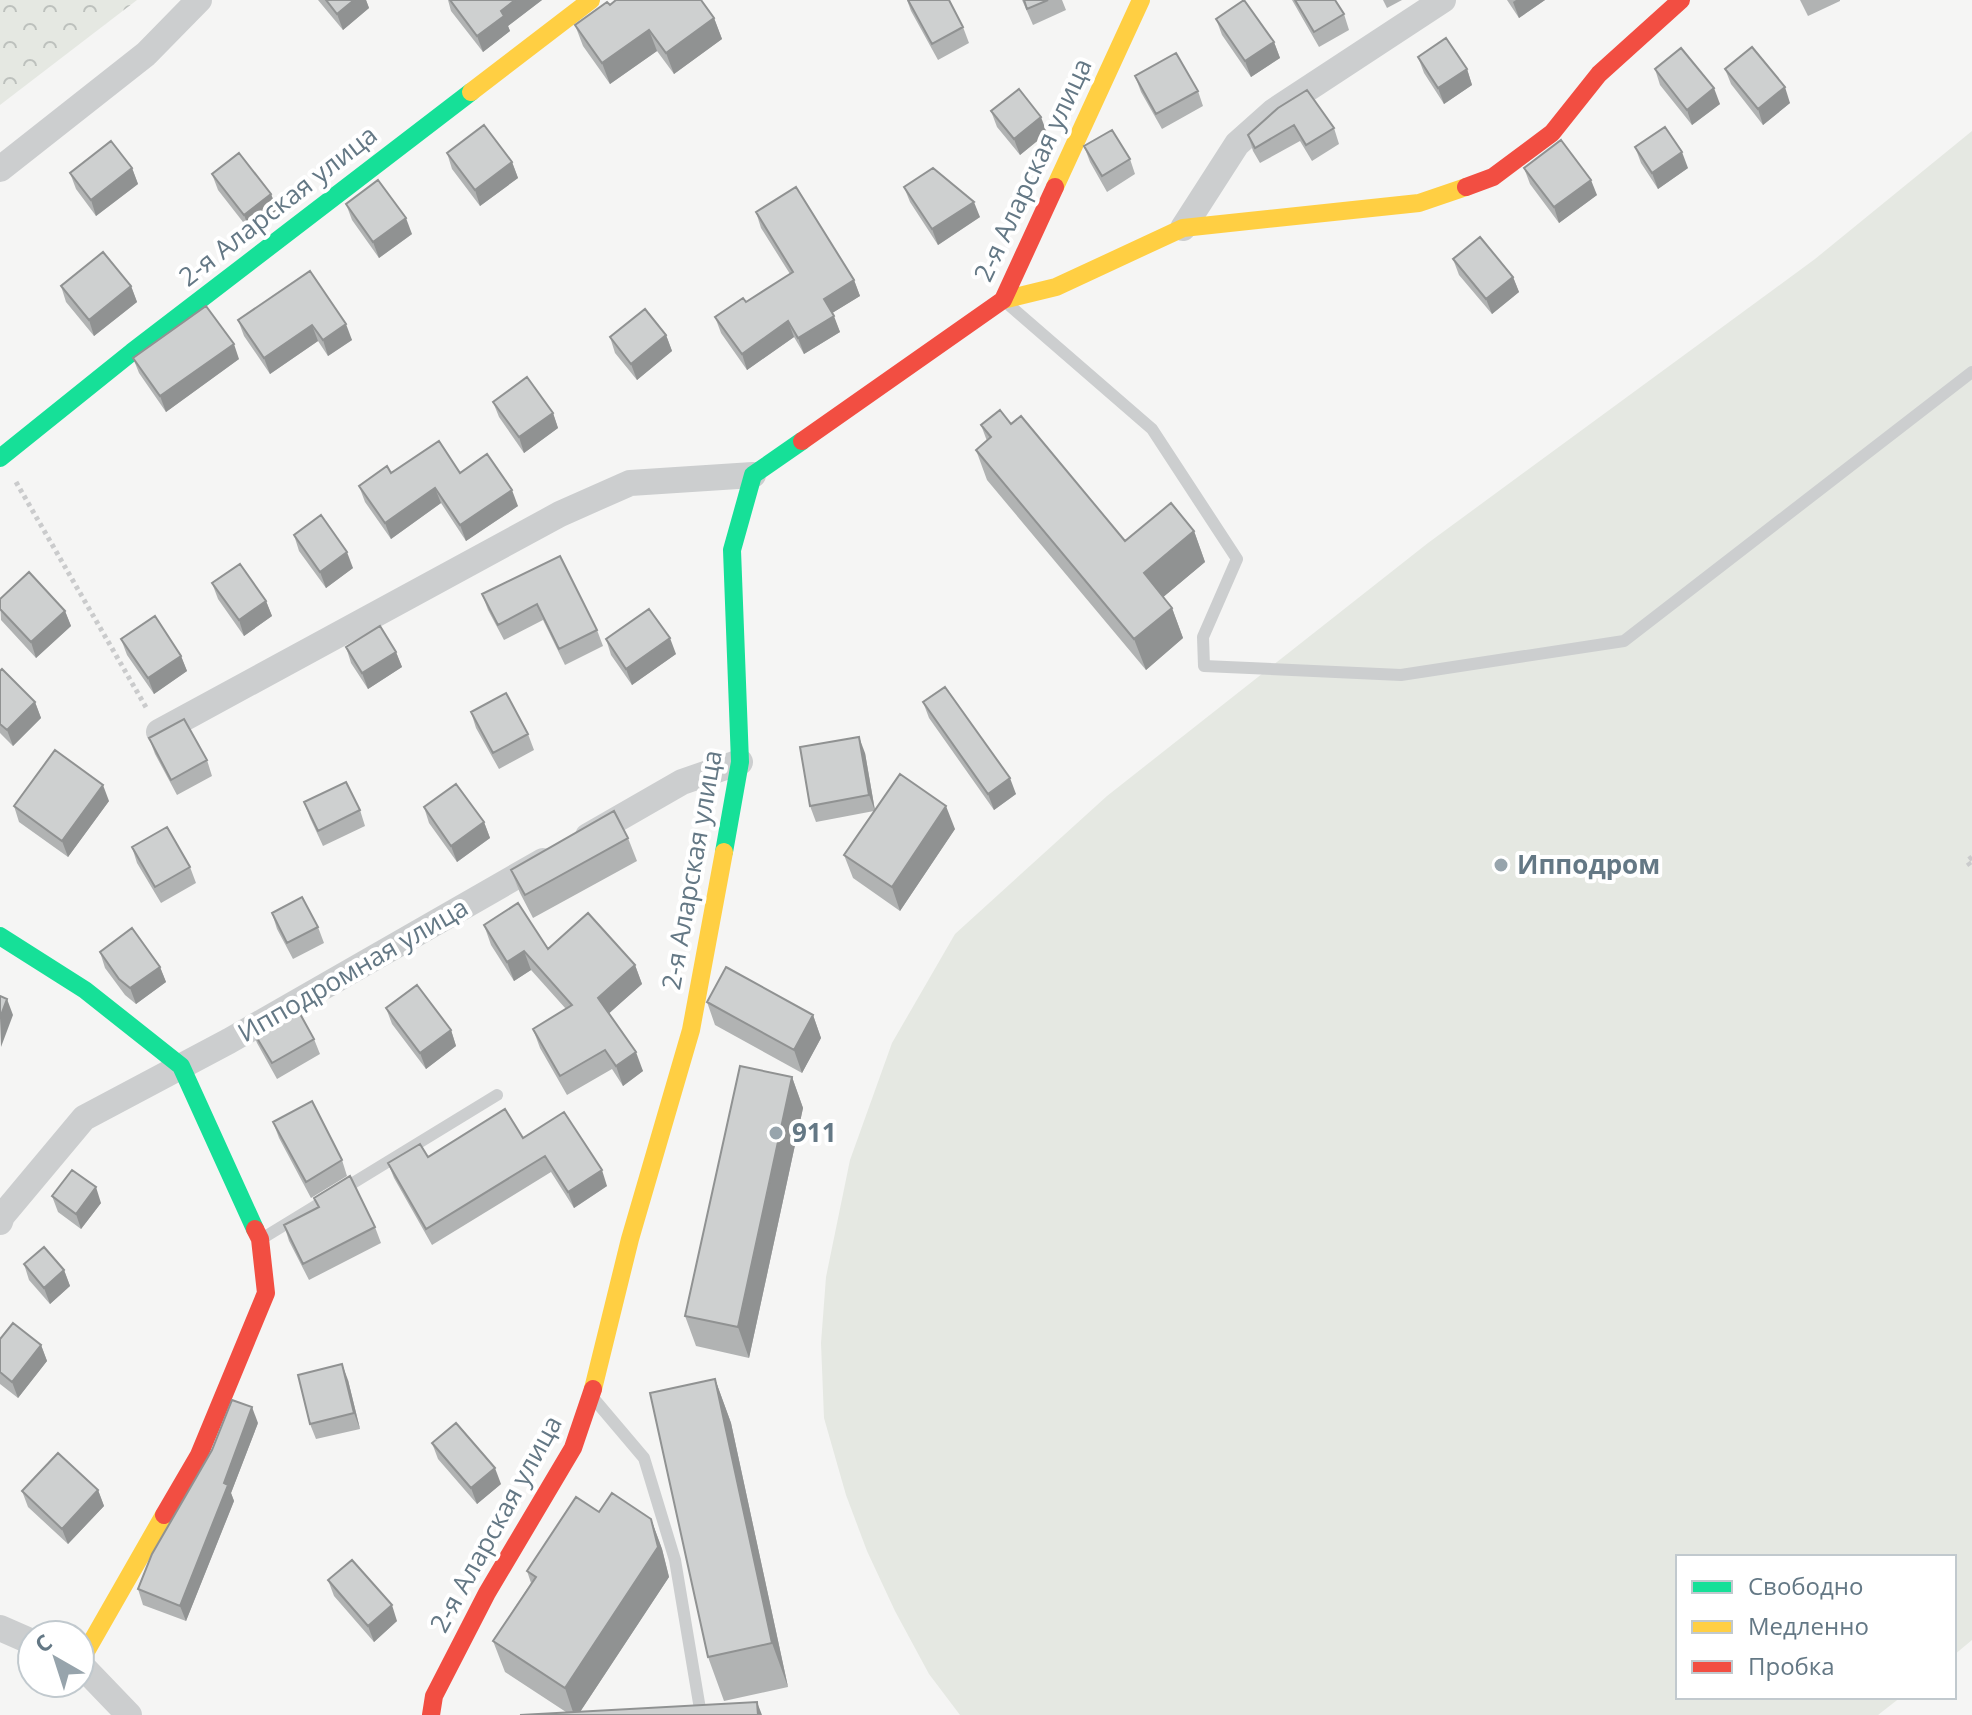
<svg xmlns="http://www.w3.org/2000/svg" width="1972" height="1715" viewBox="0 0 1972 1715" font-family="'Open Sans',sans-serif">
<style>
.forest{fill:url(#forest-crowns)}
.pitch{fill:#e5e8e2}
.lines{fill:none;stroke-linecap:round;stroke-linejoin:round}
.path{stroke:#cacbcc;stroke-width:5;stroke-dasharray:4 4;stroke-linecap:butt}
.lane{stroke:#cccecf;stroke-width:12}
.street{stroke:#cccecf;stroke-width:26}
.fast{stroke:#16e098;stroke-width:18}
.slow{stroke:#ffcf43;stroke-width:18}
.jam{stroke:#f24e42;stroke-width:18}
.wall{fill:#b1b3b3}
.shaded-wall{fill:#909292}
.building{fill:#ced0d0;stroke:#909292;stroke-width:2}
.poi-dot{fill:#97a4ac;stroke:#fff;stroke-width:3}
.labels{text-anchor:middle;stroke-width:8;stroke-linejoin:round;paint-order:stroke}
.street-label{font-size:26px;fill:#647885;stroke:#fff}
.poi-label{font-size:26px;font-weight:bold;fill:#647885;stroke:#fff;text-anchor:start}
</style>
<defs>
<pattern id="forest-crowns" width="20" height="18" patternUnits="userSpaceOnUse" patternTransform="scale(2)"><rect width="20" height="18" fill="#e5e8e2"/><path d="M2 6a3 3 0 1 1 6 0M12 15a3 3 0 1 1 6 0" fill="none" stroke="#bdc1bd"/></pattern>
</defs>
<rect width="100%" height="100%" fill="#f5f5f4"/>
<path class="forest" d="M0,0H137L0,105Z"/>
<path class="pitch" d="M1972,131V1640L1954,1655V1557H1678V1697H1901L1878,1715H960L929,1674L895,1611L867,1551L846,1495L824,1418L821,1343L826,1277L850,1160L892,1043L955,934L1107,796L1428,543L1815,259Z"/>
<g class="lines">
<path class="path" d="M16,482L147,709
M1972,857L1967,861L1972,868"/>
<path class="lane" d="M1009,305L1152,429L1237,559L1203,637L1204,666L1401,675L1624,641L1972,372
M263,1238L497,1095
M594,1399L644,1458L675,1560L701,1715"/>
<path class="street" d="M0,169L146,54L199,0
M1183,228L1237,144L1274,111L1443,0
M159,732L560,514L630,483L753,475
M588,836L682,782L740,762
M0,1222L2,1216L84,1118L229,1041L543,861
M0,1628L32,1642
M80,1664L129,1715"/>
<path class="fast" d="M0,458L132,352L471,92
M724,852L740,762L732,550L753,475L802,441
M0,936L85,990L181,1066L255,1229"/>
<path class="slow" d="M471,92L591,0
M1055,187L1141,0
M1003,300L1056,287L1183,228L1419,203L1466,187
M593,1389L630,1239L691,1030L724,852
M80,1662L164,1515"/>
<path class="jam" d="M1466,187L1493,177L1552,133L1599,74L1681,0
M802,441L1003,300L1055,187
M164,1515L199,1455L266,1293L260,1239L255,1229
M431,1715L434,1696L487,1593L573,1448L593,1389"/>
</g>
<path class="wall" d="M318,0H366L369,8L343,30Z
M448,0H542L508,26L510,31L483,52L451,11Z
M907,0H949L963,27L969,43L938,60L911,11Z
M1022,0H1062L1066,10L1033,25Z
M1292,0H1335L1344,14L1349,30L1319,47Z
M1383,0H1402L1387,8Z
M1507,0H1545L1519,18Z
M1800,0H1840V1L1808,16Z
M610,5L714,18L722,39L674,74L657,51L610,84L583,46L575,25Z
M1216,19L1274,42L1280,58L1251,77L1222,35Z
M1418,57L1467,69L1472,85L1444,104L1424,73Z
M1655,69L1720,104L1692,125L1660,85Z
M1725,69L1790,103L1763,125L1731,84Z
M1135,76L1198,91L1203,106L1162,129L1141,92Z
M1278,108L1334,128L1339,144L1312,161L1300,141L1260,163L1253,151L1248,135Z
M991,111L1047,133L1020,155L997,127Z
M1084,146L1130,159L1135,174L1107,192L1090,162Z
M1635,147L1688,168L1658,189L1641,163Z
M447,153L512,162L518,178L480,206L452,169Z
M132,168L138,184L96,216L76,189L70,173Z
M1524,168L1597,195L1559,223L1530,184Z
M212,174L271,194L277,210L250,231L218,190Z
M904,187L980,217L938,245L910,202Z
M346,204L412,234L379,258L352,220Z
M756,212L854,280L860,296L832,313L840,332L804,354L794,337L747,370L721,333L715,317L746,302L790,274L761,228Z
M1453,259L1513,277L1519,292L1492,314L1459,275Z
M310,271L352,340L328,356L318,341L270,374L244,336L238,320Z
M61,286H131L137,302L94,336L66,302Z
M666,335L672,351L637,380L615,353L610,337Z
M133,358L239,359L166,412L139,373Z
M493,402L553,413L558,428L524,453L499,417Z
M1011,424L1125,541L1194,531L1205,562L1163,597L1172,608L1183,638L1146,670L987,480L976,450L987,441L981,425Z
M391,473H460L518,506L466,541L441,503L391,539L365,502L359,486Z
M294,535L353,568L326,588L299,551Z
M560,556L597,630L603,646L565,665L543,620L504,640L488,610L482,594Z
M212,583L266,601L272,616L244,636L218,599Z
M0,599L65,611L71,626L36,658L1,620Z
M121,639L181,656L187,671L154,694L127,655Z
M606,639L676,654L632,685L611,655Z
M346,647L396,652L402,667L368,689L351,663Z
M0,671L35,702L41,718L13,746L0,733Z
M923,702L1016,794L994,810L929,718Z
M471,712L528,734L534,750L499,769L476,728Z
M149,738L207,760L212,776L177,795L155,754Z
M865,753L875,810L955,829L900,911L853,878L844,855L874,811L816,822L810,806Z
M109,801L68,857L19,822L14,806Z
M304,802L360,810L365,826L323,846L310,818Z
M424,807L484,822L490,838L457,862L429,823Z
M628,838L637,861L533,918L520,893L511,870Z
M132,847L190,867L196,883L161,903L137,863Z
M272,913L318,927L324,943L293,959L277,929Z
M484,925L548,949L635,965L642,984L609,1013L643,1071L623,1086L612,1069L567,1095L540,1048L533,1029L566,1009L531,970L514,981L491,945Z
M100,952L160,967L166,982L136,1004L125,995L105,968Z
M707,1002L813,1015L821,1038L802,1073L715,1025Z
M386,1008L451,1030L456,1046L426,1069L392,1024Z
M251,1028L314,1039L320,1054L277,1079L257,1043Z
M792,1077L803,1108L749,1358L696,1346L685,1316Z
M273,1122L342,1160L347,1176L311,1198L279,1138Z
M523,1138L607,1186L574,1208L551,1172L432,1245L394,1178L388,1163L428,1157Z
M52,1196L101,1203L81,1229L58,1212Z
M314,1198L375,1227L381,1243L309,1280L289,1241L284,1225L318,1208Z
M24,1264L64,1270L70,1286L50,1304L29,1280Z
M0,1339L41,1345L47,1361L18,1398L0,1384Z
M715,1379L731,1423L788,1687L724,1701L708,1657Z
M348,1380L360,1429L316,1439L310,1424Z
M258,1423L231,1493L234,1501L186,1621L143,1605L138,1589Z
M432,1443L501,1484L477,1504L438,1459Z
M98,1490L104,1506L68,1544L28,1507L22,1491Z
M599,1512L651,1519L662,1549L669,1577L580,1712H566L505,1672L493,1641L531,1583L527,1571Z
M328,1580L397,1621L374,1642L334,1596Z"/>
<path class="shaded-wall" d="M354,0H366L369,8L343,30L337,14Z
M515,0H542L508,26L510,31L483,52L477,36L501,11Z
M1516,0H1545L1519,18L1513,2Z
M714,18L722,39L674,74L666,53Z
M649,30L657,51L610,84L602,63Z
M1274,42L1280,58L1251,77L1245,61Z
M1467,69L1472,85L1444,104L1438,88Z
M1785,87L1790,103L1763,125L1758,109Z
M1714,88L1720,104L1692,125L1687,110Z
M1041,117L1047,133L1020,155L1014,139Z
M1682,152L1688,168L1658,189L1652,173Z
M512,162L518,178L480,206L475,190Z
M132,168L138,184L96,216L91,200Z
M1591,180L1597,195L1559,223L1554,207Z
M271,194L277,210L250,231L244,215Z
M974,202L980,217L938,245L932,229Z
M406,218L412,234L379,258L373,242Z
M1513,277L1519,292L1492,314L1486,299Z
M854,280L860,296L829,315L824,299Z
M131,286L137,302L94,336L89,320Z
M834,316L840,332L804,354L798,338Z
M788,321L794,337L747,370L742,354Z
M346,324L352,340L328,356L323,340Z
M312,325L318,341L270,374L264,358Z
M666,335L672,351L637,380L631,364Z
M234,344L239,359L166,412L160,396Z
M553,413L558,428L524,453L519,437Z
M435,488L441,503L391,539L385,523Z
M512,490L518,506L466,541L460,525Z
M1194,531L1205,562L1155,604L1144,573Z
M347,552L353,568L326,588L320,572Z
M266,601L272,616L244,636L239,620Z
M1172,608L1183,638L1146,670L1134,639Z
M65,611L71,626L36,658L31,642Z
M670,638L676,654L632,685L626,669Z
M396,652L402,667L368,689L362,673Z
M181,656L187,671L154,694L148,678Z
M35,702L41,718L13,746L7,730Z
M859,737L865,753L875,811L869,795Z
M1010,778L1016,794L994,810L988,794Z
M103,785L109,801L68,857L62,841Z
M946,806L955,829L900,911L892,887Z
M484,822L490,838L457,862L451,846Z
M524,951L531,970L514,981L507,962Z
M635,965L642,984L605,1017L598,998Z
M160,967L166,982L136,1004L130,988Z
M7,999L13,1015L1,1047L0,1018Z
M813,1015L821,1038L802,1073L794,1050Z
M451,1030L456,1046L426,1069L420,1053Z
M636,1052L643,1071L623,1086L616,1066Z
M792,1077L803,1108L749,1358L738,1327Z
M602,1170L607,1186L574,1208L568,1192Z
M96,1187L101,1203L81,1229L76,1214Z
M64,1270L70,1286L50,1304L44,1288Z
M41,1345L47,1361L18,1398L12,1382Z
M342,1364L348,1380L360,1429L354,1413Z
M715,1379L731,1423L788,1687L772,1643Z
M252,1407L258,1423L231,1493L234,1501L186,1621L180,1606L224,1483Z
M495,1468L501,1484L477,1504L471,1488Z
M98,1490L104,1506L68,1544L62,1529Z
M651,1519L662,1549L669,1577L578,1715H574L565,1688Z
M392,1605L397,1621L374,1642L368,1626Z
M757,1702L762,1715H758Z"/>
<path class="building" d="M326,0H354L337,14Z
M450,0H515L501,11L504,16L477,36Z
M616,0H701L714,18L666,53L649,30L602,63L575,25L607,2L610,5Z
M908,0H949L963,27L932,44Z
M1024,0H1048L1027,9Z
M1244,0L1274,42L1245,61L1216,19Z
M1295,0H1335L1344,14L1314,32Z
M1446,38L1467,69L1438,88L1418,57Z
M1752,47L1785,87L1758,109L1725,69Z
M1681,48L1714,88L1687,110L1655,69Z
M1176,53L1198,91L1156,114L1135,76Z
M1019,89L1041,117L1014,139L991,111Z
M1307,90L1334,128L1306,145L1294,125L1255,148L1248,135L1278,108Z
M484,125L512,162L475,190L447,153Z
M1665,127L1682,152L1652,173L1635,147Z
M1112,130L1130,159L1102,176L1084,146Z
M1561,140L1591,180L1554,207L1524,168Z
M111,141L132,168L91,200L70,173Z
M239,153L271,194L244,215L212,174Z
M933,168L974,202L932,229L904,187Z
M378,180L406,218L373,242L346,204Z
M796,187L854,280L824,299L834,316L798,338L788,321L742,354L715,317L743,298L746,302L793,272L756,212Z
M1480,237L1513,277L1486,299L1453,259Z
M103,252L131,286L89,320L61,286Z
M310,271L346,324L323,340L312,325L264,358L238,320Z
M206,306L234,344L160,396L133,358Z
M645,309L666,335L631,364L610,337Z
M527,377L553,413L519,437L493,402Z
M1000,410L1011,424L1021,416L1125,541L1171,503L1194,531L1144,573L1172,608L1134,639L976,450L991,437L981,425Z
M439,441L460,473L487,454L512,490L460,525L435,488L385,523L359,486L387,466L391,473Z
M321,515L347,552L320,572L294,535Z
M560,556L597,630L559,649L537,604L498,625L482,594Z
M240,564L266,601L239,620L212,583Z
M29,572L65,611L31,642L0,609V599Z
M649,609L670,638L626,669L606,639Z
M155,616L181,656L148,678L121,639Z
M380,626L396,652L362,673L346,647Z
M2,669L35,702L7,730L0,724V671Z
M945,687L1010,778L988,794L923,702Z
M506,693L528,734L493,753L471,712Z
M184,719L207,760L171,780L149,738Z
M859,737L869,795L810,806L800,747Z
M55,750L103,785L62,841L14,806Z
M900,774L946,806L892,887L844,855Z
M346,782L360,810L318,831L304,802Z
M456,784L484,822L451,846L424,807Z
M614,811L628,838L525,895L511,870Z
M167,827L190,867L155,887L132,847Z
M302,897L318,927L287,943L272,913Z
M518,903L548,949L588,913L635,965L598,998L636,1052L616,1066L605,1050L560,1076L533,1029L572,1005L524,951L507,962L484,925Z
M132,928L160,967L130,988L119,979L100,952Z
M726,967L813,1015L794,1050L707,1002Z
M417,985L451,1030L420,1053L386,1008Z
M0,996L7,999L0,1018Z
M294,1003L314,1039L272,1063L251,1028Z
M740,1066L792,1077L738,1327L685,1316Z
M312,1101L342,1160L306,1182L273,1122Z
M505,1109L523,1138L564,1112L602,1170L568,1192L545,1156L426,1229L388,1163L420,1144L428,1157Z
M72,1170L96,1187L76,1214L52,1196Z
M350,1176L375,1227L303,1264L284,1225L319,1207L314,1198Z
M44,1247L64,1270L44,1288L24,1264Z
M13,1323L41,1345L12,1382L0,1372V1339Z
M342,1364L354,1413L310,1424L298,1375Z
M715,1379L772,1643L708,1657L650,1393Z
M232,1400L252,1407L224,1483L228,1485L180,1606L138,1589L152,1554L212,1450Z
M456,1423L495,1468L471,1488L432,1443Z
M58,1453L98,1490L62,1529L22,1491Z
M612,1493L651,1519L658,1547L565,1688L493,1641L536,1577L527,1571L576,1497L599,1512Z
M352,1560L392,1605L368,1626L328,1580Z
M757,1702L758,1715H520Z"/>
<g class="poi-dot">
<circle cx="1501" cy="865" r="8"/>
<circle cx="776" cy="1133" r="8"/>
</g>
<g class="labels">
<g class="street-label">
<text transform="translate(1033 170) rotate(-65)" y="9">2-я Аларская улица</text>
<text transform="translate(278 206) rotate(-38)" y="9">2-я Аларская улица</text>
<text transform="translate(692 870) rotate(-80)" y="9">2-я Аларская улица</text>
<text transform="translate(353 970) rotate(-30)" y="9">Ипподромная улица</text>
<text transform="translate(496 1524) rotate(-61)" y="9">2-я Аларская улица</text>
</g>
<g class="poi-label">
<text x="1517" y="874">Ипподром</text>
<text x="792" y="1142">911</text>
</g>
</g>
<rect x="1676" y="1555" width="280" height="144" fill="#ffffff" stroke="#c1c9ce" stroke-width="2"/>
<rect x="1692" y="1581" width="40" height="12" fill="#16e098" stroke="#c1c9ce" stroke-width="2"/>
<text x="1748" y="1595" font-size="24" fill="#647885">Свободно</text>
<rect x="1692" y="1621" width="40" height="12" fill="#ffcf43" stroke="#c1c9ce" stroke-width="2"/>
<text x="1748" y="1635" font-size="24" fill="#647885">Медленно</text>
<rect x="1692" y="1661" width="40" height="12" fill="#f24e42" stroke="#c1c9ce" stroke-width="2"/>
<text x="1748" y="1675" font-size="24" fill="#647885">Пробка</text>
<g transform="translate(56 1659) rotate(321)"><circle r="38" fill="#ffffff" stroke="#c1c9ce" stroke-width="2"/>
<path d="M0-6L14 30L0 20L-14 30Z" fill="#97a4ac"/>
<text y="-12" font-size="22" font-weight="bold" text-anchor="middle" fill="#647885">С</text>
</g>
</svg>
